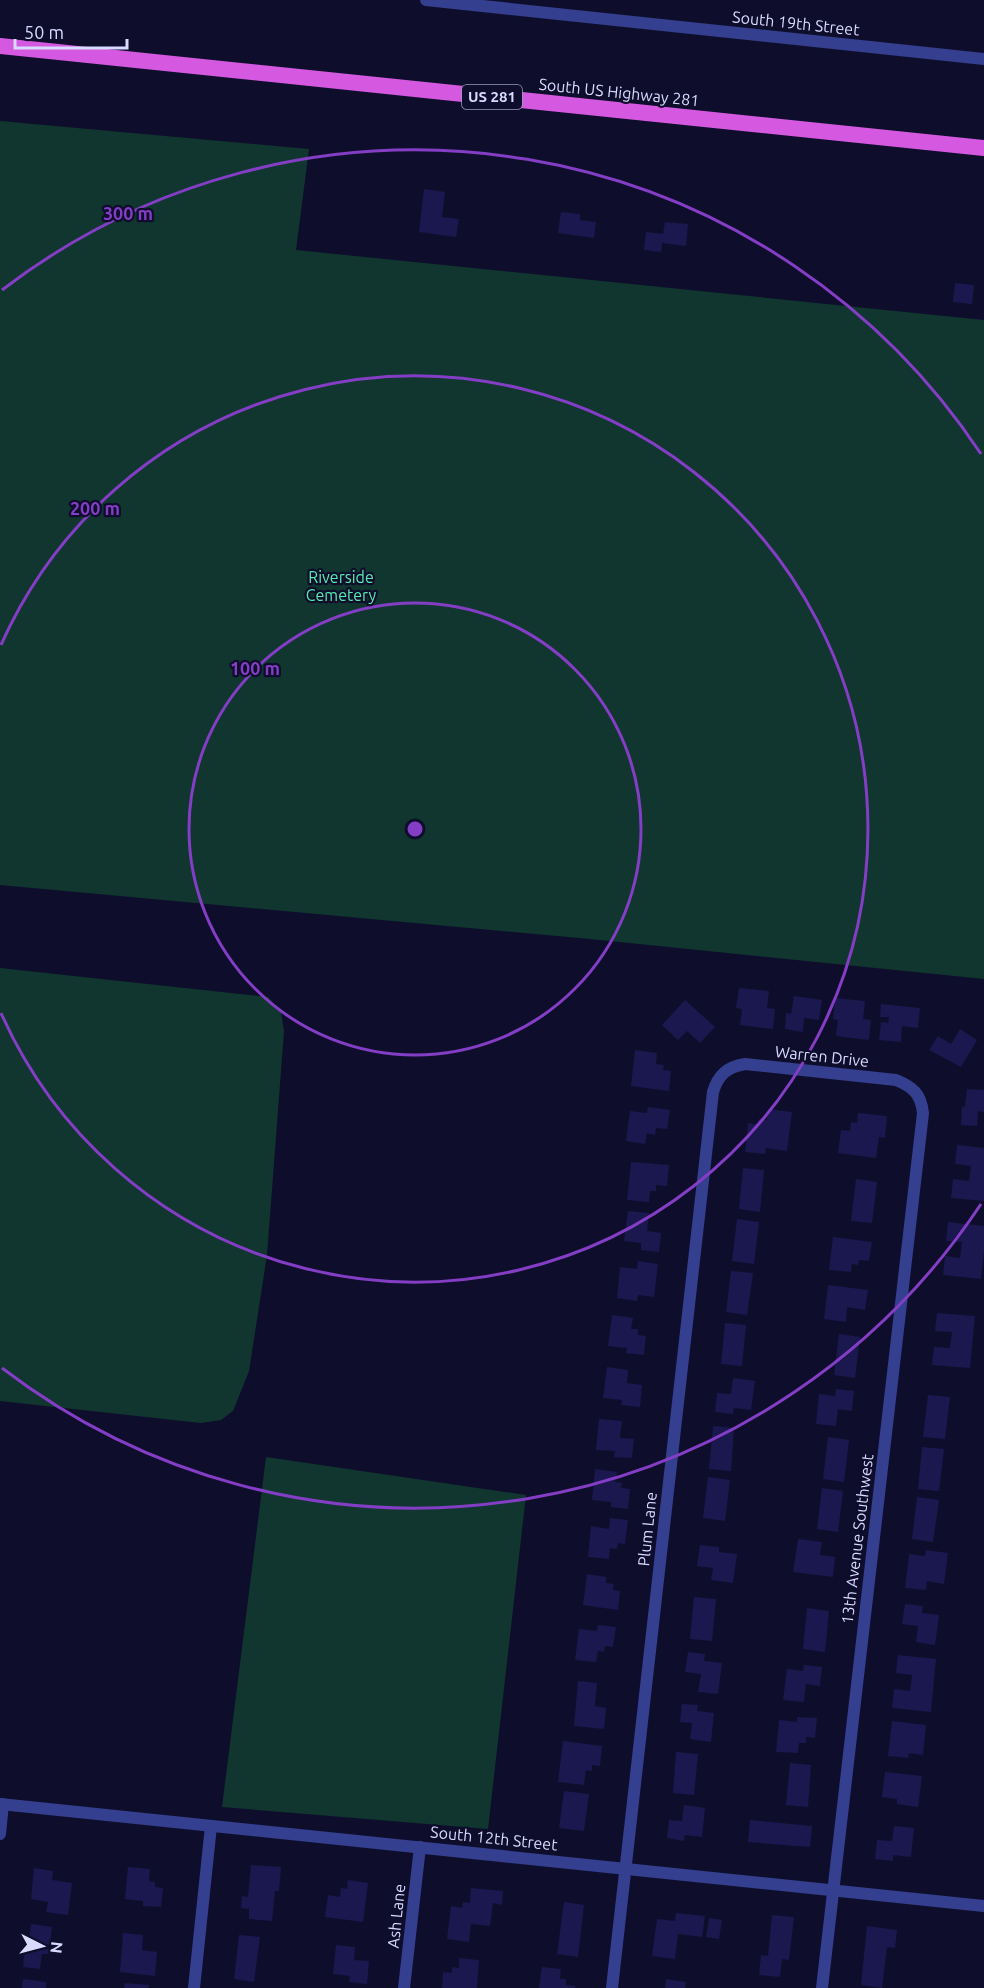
<svg xmlns="http://www.w3.org/2000/svg" width="984" height="1988" viewBox="0 0 984 1988" font-family="Ubuntu,sans-serif">
<style>
.green{fill:#10362f}
.building{fill:#1a184f}
.lines{fill:none;stroke-linecap:round;stroke-linejoin:round}
.minor{stroke:#343f8f;stroke-width:12}
.tertiary{stroke:#343f8f;stroke-width:12}
.trunk{stroke:#d459e0;stroke-width:16}
.ring{fill:none;stroke:#843dc5;stroke-width:3}
.labels{text-anchor:middle;stroke-width:4.5;stroke-linejoin:round;paint-order:stroke}
.shield{fill:#0e0e2c;stroke:#9b9dc0;stroke-width:1.5}
.shield-label{font-size:15px;font-weight:bold;fill:#d8daff}
.street-label{font-size:16px;fill:#d8daff;stroke:#0e0e2c}
.park-label{font-size:16px;fill:#56edaf;stroke:#0e0e2c}
.centre{fill:#843dc5;stroke:#0e0e2c;stroke-width:3}
.ring-label{font-size:18px;text-anchor:middle;font-weight:bold;fill:#843dc5;stroke:#0e0e2c;stroke-width:4.5;stroke-linejoin:round;paint-order:stroke}
</style>
<rect width="100%" height="100%" fill="#0e0e2c"/>
<path class="green" d="M0,121L309,149L296,250L984,320V979L590,939L0,885Z
M0,968L268,997L281,1012L284,1031L267,1255L249,1371L233,1411L221,1420L201,1423L0,1401Z
M266,1457L526,1495L488,1829L222,1807Z"/>
<path class="building" d="M424,189L445,192L442,217L459,219L456,237L419,232Z
M561,212L580,214V220L596,222L594,238L558,233Z
M665,222L688,224L686,246L662,243L661,252L644,250L646,232L663,234Z
M955,283L974,285L972,304L953,302Z
M739,988L769,991L767,1008L775,1009L773,1029L740,1025L742,1009L736,1008Z
M794,996L822,1000L819,1020L804,1018L803,1032L785,1029L786,1013L791,1014Z
M835,998L865,1001L863,1019L871,1020L869,1040L836,1036L838,1020L833,1019Z
M685,1000L715,1027L700,1043L687,1031L678,1040L662,1025Z
M881,1004L920,1008L918,1028L902,1026L901,1042L879,1040L881,1022L888,1023L889,1017H880Z
M960,1029L977,1040L961,1067L929,1050L938,1036L951,1044Z
M635,1050L657,1053L656,1064L664,1065L663,1070L671,1071L669,1091L631,1086Z
M967,1089L984,1090V1112L978,1111L977,1126L961,1125L962,1106L965,1107Z
M648,1107L670,1110L667,1129L656,1128L655,1135L647,1133L645,1144L626,1141L630,1111L647,1113Z
M768,1109L792,1112L787,1151L766,1148L765,1154L745,1152L748,1123L758,1125L759,1119L767,1120Z
M858,1113L887,1116L885,1138L879,1137L876,1158L838,1153L841,1130L850,1131L851,1122L857,1123Z
M957,1145L984,1148V1201L951,1198L953,1179L969,1181L971,1166L955,1164Z
M631,1162L669,1165L667,1186L656,1185V1191H650L649,1202L627,1200Z
M743,1168L764,1170L760,1212L739,1209Z
M856,1179L877,1182L872,1223L851,1221Z
M628,1211L649,1213L647,1231L661,1233L659,1252L641,1250V1243L624,1241Z
M737,1219L759,1222L754,1264L732,1261Z
M948,1222L984,1226V1251L981,1279L943,1275L945,1256L960,1258L962,1242L946,1241Z
M833,1237L872,1242L869,1261L859,1260L858,1265L852,1264L851,1272L829,1270Z
M638,1261L658,1264L654,1297L638,1295L637,1301L617,1298L620,1267L637,1269Z
M731,1271L753,1273L747,1315L726,1312Z
M828,1285L868,1290L865,1310L847,1307L846,1322L824,1319Z
M937,1313L975,1316L970,1368L932,1365L934,1347L950,1348L952,1332L935,1331Z
M612,1315L633,1318L631,1329H638V1335L646,1336L644,1355L626,1353L627,1348L608,1346Z
M725,1323L746,1325L742,1366L721,1364Z
M839,1334L860,1337L855,1378L834,1375Z
M607,1367L628,1370L627,1383L642,1385L640,1407L621,1405L622,1400L603,1398Z
M733,1378L755,1381L751,1410L734,1408L733,1414L715,1412L717,1393L731,1394Z
M836,1389L854,1391L852,1411L838,1409L836,1426L816,1424L819,1394L835,1396Z
M928,1395L950,1397L945,1439L923,1437Z
M599,1419L622,1421L620,1438L634,1439L632,1458L614,1457L615,1451L596,1450Z
M713,1426L734,1428L731,1471L709,1469Z
M828,1437L849,1440L844,1482L823,1479Z
M922,1447L944,1449L939,1491L918,1489Z
M595,1469L617,1472L615,1482L622,1483L621,1488L630,1489L628,1509L611,1507V1502L592,1500Z
M708,1477L730,1480L725,1521L703,1518Z
M822,1488L843,1491L838,1532L817,1529Z
M917,1497L939,1500L933,1542L912,1539Z
M610,1518L628,1520L625,1544L618,1543L617,1549L610,1548L609,1559L588,1557L591,1526L609,1529Z
M798,1539L822,1542L820,1555L835,1557L833,1577L793,1572Z
M700,1545L719,1547V1552L737,1554L733,1583L711,1580L713,1568L697,1566Z
M926,1550L948,1553L944,1584L927,1581L926,1590L905,1588L909,1554L925,1556Z
M587,1574L606,1577V1583L614,1584L613,1590L620,1591L618,1610L583,1605Z
M694,1597L716,1599L712,1641L690,1639Z
M905,1604L923,1606L922,1613L939,1615L935,1645L916,1642L918,1626L902,1624Z
M807,1608L829,1611L825,1652L803,1649Z
M598,1625L616,1627L613,1647L605,1646L604,1652L598,1651L596,1662L575,1660L579,1629L597,1631Z
M688,1652L705,1654L704,1661L722,1663L718,1694L698,1692L701,1674L685,1672Z
M898,1655L936,1659L931,1712L892,1708L894,1689L910,1691L912,1675L896,1673Z
M804,1665L822,1667L820,1686L806,1684L804,1702L783,1700L787,1669L803,1671Z
M578,1681L597,1683L595,1706L606,1708L604,1729L574,1726Z
M682,1704L698,1705L697,1711L714,1713L711,1742L690,1739L692,1723L680,1722Z
M797,1717L817,1718L815,1738L806,1737V1743H799L798,1753L776,1752L779,1720L797,1722Z
M892,1721L926,1725L923,1755L909,1753L908,1758L888,1756Z
M563,1741L602,1746L600,1766L592,1765V1771L586,1770L584,1785L558,1782Z
M676,1752L698,1754L694,1795L673,1793Z
M790,1763L811,1765L808,1807L786,1805Z
M885,1772L922,1776L918,1807L897,1804V1799L882,1797Z
M564,1791L589,1794L584,1831L559,1828Z
M684,1805L705,1808L702,1837L685,1835L684,1841L667,1838L669,1820L682,1821Z
M750,1820L812,1826L810,1847L748,1842Z
M894,1826L914,1828L911,1857L893,1855V1861L875,1859L877,1840L892,1841Z
M251,1865L281,1867L279,1891H275L272,1921L249,1919V1909L241,1908L242,1896L248,1897Z
M128,1867L150,1869L149,1881L155,1882V1887L163,1888L161,1907L143,1906V1901L125,1899Z
M34,1868L53,1871L52,1880L72,1883L68,1915L46,1912L48,1902L31,1899Z
M348,1880L368,1883L363,1922L325,1917L328,1895L340,1897L341,1888L347,1889Z
M471,1888L503,1891L502,1905L493,1903L490,1926L471,1924L469,1942L447,1939L451,1906L462,1908L463,1902L470,1903Z
M564,1902L584,1905L578,1957L557,1954Z
M676,1913L705,1916L702,1937L678,1934L675,1959L652,1956L657,1919L675,1921Z
M772,1915L794,1917L789,1960L782,1959L780,1977L759,1975L761,1955L768,1956Z
M709,1918L722,1920L719,1939L706,1937Z
M31,1924L52,1927L49,1954H42L40,1969L23,1967L26,1939H29Z
M867,1926L897,1930L895,1948L887,1947L882,1988L861,1985Z
M123,1933L143,1935L142,1950L157,1952L155,1976L120,1972Z
M239,1935L260,1937L254,1982L234,1979Z
M336,1945L355,1947L354,1960L369,1961L367,1984L349,1982L350,1976L333,1974Z
M459,1958L479,1960L477,1988H442L443,1972L452,1973V1967L459,1968Z
M542,1967L561,1969L560,1979H566V1985L575,1986V1988H539Z
M23,1979L46,1982V1988H22Z
M666,1979L686,1982L685,1988H665Z
M125,1983L149,1985V1988H124Z"/>
<g class="lines">
<path class="minor" d="M426,0L984,59
M0,1834L3,1804
M194,1988L211,1826
M404,1988L420,1847
M612,1988L713,1092C718,1075 727,1067 745,1064L896,1080C913,1087 921,1094 923,1113L822,1988"/>
<path class="tertiary" d="M0,1804L984,1906"/>
<path class="trunk" d="M0,46L984,148"/>
</g>
<g class="ring">
<circle cx="415" cy="829" r="226"/>
<path d="M1 645A453 453 0 1 1 1 1013"/>
<path d="M981 1204A679 679 0 0 1 2 1368M2 290A679 679 0 0 1 981 454"/>
</g>
<g class="labels">
<rect class="shield" x="462" y="85" width="60" height="24" rx="4.5"/>
<g class="shield-label">
<text x="492" y="102">US 281</text>
</g>
<g class="street-label">
<text transform="translate(796 23) rotate(6)" y="6">South 19th Street</text>
<text transform="translate(619 92) rotate(6)" y="6">South US Highway 281</text>
<text transform="translate(822 1056) rotate(6)" y="6">Warren Drive</text>
<text transform="translate(647 1529) rotate(-84)" y="6">Plum Lane</text>
<text transform="translate(857 1539) rotate(-83)" y="6">13th Avenue Southwest</text>
<text transform="translate(494 1838) rotate(6)" y="6">South 12th Street</text>
<text transform="translate(396 1916) rotate(-84)" y="6">Ash Lane</text>
</g>
<g class="park-label">
<text x="341" y="583">Riverside<tspan x="341" dy="18">Cemetery</tspan></text>
</g>
</g>
<circle cx="415" cy="829" r="9" class="centre"/>
<g class="ring-label">
<text x="128" y="220">300 m</text>
<text x="95" y="515">200 m</text>
<text x="255" y="675">100 m</text>
</g>
<g transform="translate(42 1946) rotate(96)" stroke="#0e0e2c" stroke-width="4.5" paint-order="stroke">
<path d="M0-4.5L10 22L0 15L-10 22Z" fill="#d8daff"/>
<text y="-9" font-size="16" font-weight="bold" text-anchor="middle" fill="#d8daff">N</text>
</g>
<path d="M15 39v9h112v-9" fill="none" stroke="#d8daff" stroke-width="3"/>
<text x="24" y="39" font-size="18" fill="#d8daff" stroke="#0e0e2c" stroke-width="4.5" paint-order="stroke">50 m</text>
</svg>
